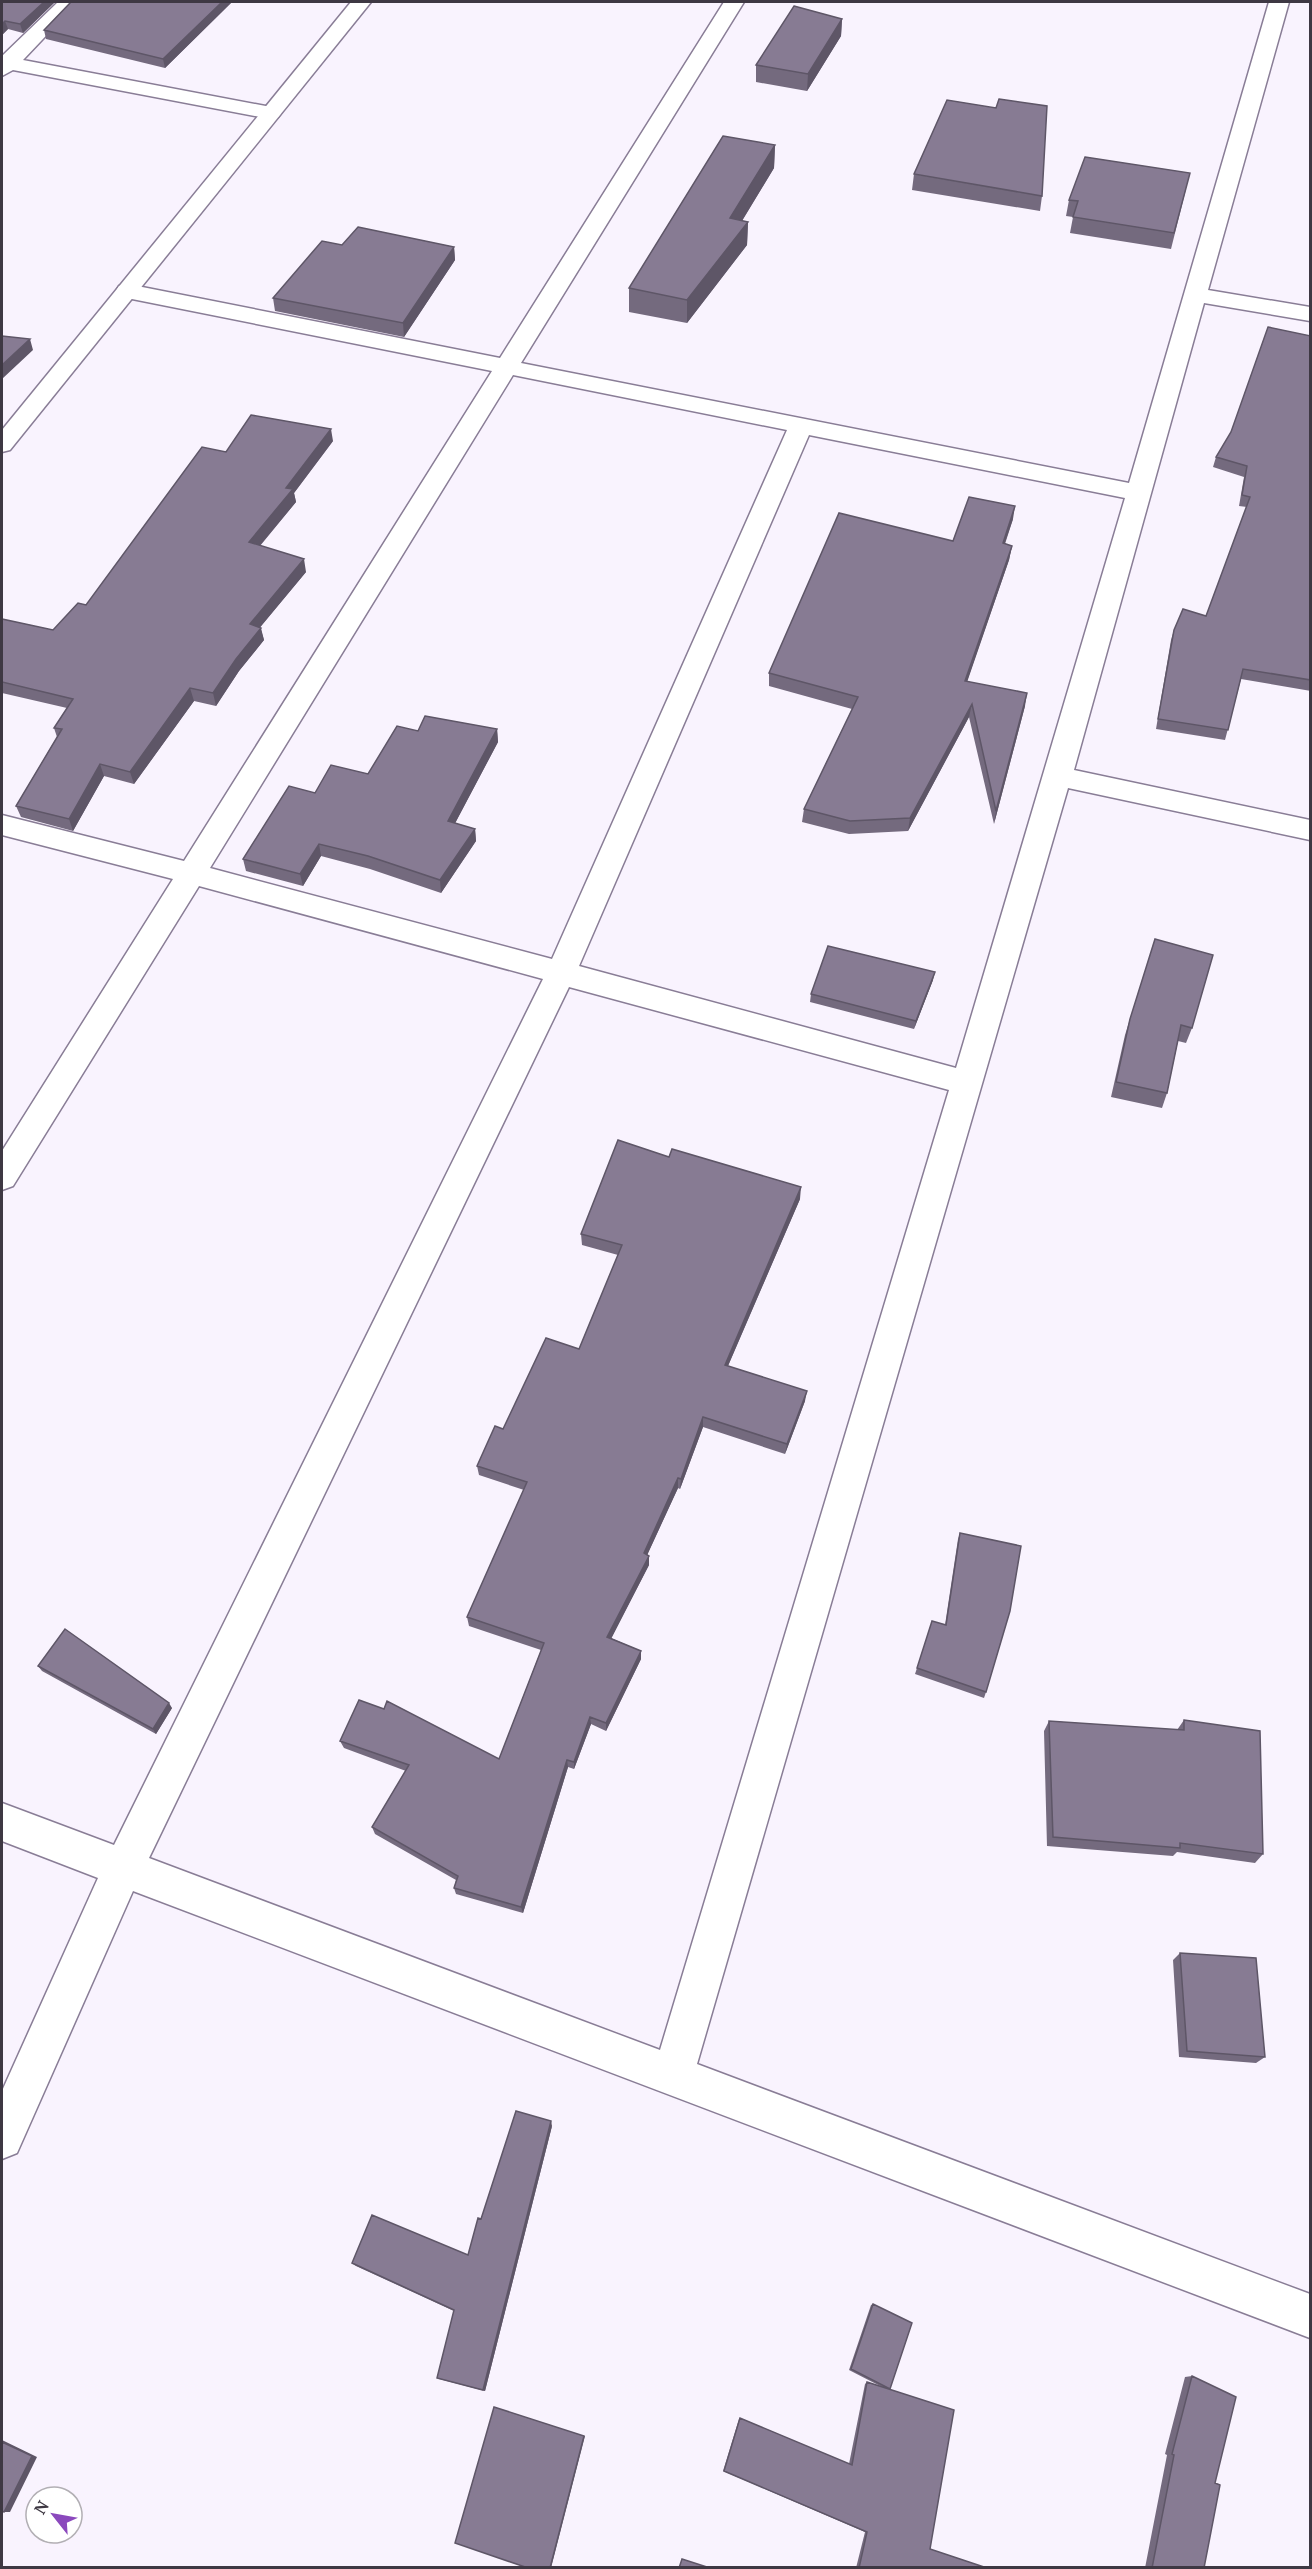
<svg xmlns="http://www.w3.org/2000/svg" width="1312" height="2569" viewBox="0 0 1312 2569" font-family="'PT Serif',serif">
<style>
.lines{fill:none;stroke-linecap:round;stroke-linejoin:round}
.street-casing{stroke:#897d96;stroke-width:3}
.secondary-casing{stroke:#897d96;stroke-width:3}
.street{fill:#fff;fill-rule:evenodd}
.secondary{fill:#fff;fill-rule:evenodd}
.wall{fill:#746a7e}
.shaded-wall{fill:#5e5667}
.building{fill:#877b93;stroke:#5e5667;stroke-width:1.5}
</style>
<rect width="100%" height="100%" fill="#f9f3fe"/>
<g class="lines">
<defs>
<path id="street" d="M58,2H78L23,60L271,107L278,109L281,113L278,117L271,119L13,70L2,76V56Z
M724,2H744L521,363L1129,483L1269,2H1289L1208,290L1310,307V321L1204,303L1074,770L1310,820V840L1068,788L697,2064L1310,2294V2338L133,1891L17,2153L2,2159V2091L98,1878L2,1841V1803L114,1845L543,979L199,886L13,1186L2,1190V1151L173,879L2,835V815L184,861L492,371L127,298L119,296L116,291L119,286L127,284L500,358ZM513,375L787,430L552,959L210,868ZM809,435L1125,498L956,1068L579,966ZM569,987L949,1090L660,2050L149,1858Z"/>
<path id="secondary" d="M351,2H371L10,450L2,452V430Z"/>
</defs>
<use href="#street" class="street-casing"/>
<use href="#secondary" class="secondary-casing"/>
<use href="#street" class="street"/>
<use href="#secondary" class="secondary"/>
</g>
<path class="wall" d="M2,2H55L23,33L8,29L2,35Z
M71,2H232L165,68L46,39L44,30Z
M842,19L841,36L807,91L756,82V65Z
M775,145L774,168L742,221L748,222L747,245L687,323L629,312V288Z
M914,174L1042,196L1040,211L912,190Z
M1186,189L1171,249L1070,233L1073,217L1066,216L1069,200Z
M342,245L454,247L455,260L404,337L275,311L273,298Z
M1311,336V691L1241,679L1225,740L1156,729L1171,640L1174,630L1206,616L1247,507L1239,506L1244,477L1213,467L1216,457Z
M333,441L294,493L296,502L260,546L306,572L260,627L264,640L239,671L216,706L194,701L134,784L104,776L73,831L21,817L16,806L57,737L54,728L67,708L2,693V619L53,630L86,605L226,452Z
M1013,519L1005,544L1012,546L1009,560L967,681L1025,706L994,824L969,717L908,831L849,834L802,822L804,809L852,709L769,686V673L953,541Z
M497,729L498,742L455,823L475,829L476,841L441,893L370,869L321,856L303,886L246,871L243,859L315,793L368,774L418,731Z
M1155,939L1192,1028L1186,1043L1178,1041L1167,1093L1162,1108L1111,1097L1125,1035Z
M933,980L914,1029L810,1002L811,994Z
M800,1199L728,1366L805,1401L785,1454L703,1427L680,1489L678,1488L647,1555L649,1556V1565L611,1638L641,1651V1659L606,1731L591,1724L574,1769L568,1767L523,1913L456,1894L454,1888L456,1880L375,1834L372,1827L406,1771L344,1748L340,1741L499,1759L541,1650L469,1626L467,1617L524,1490L479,1475L477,1466L503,1429L579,1349L618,1255L582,1245L581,1234Z
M960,1533L986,1692L984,1698L915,1674L917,1668L945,1625L958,1539Z
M38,1666L172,1708L156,1734L42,1671Z
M1184,1720L1263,1854L1255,1863L1177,1852L1173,1856L1047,1846L1044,1731L1049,1721L1177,1730Z
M1180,1953L1265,2057L1256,2063L1179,2057L1173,1960Z
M552,2126L485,2391L439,2379L437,2378L454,2311L356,2266L352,2263L468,2255L481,2219Z
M873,2304L890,2389L930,2549L987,2568H856L865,2532L723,2471L739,2419L740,2418L849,2464L865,2384L867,2382L884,2388L849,2370L871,2305Z
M1192,2376L1215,2483L1204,2568H1145L1167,2455L1165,2454L1185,2377Z"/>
<path class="shaded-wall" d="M44,2H55L23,33L20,24Z
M222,2H232L165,68L163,59Z
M842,19L841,36L807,91L808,74Z
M5,21L8,29L2,35V24Z
M775,145L774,168L729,242L730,218Z
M748,222L747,245L687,323V300Z
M454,247L455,260L404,337L403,323Z
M30,339L33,350L2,379V365Z
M331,429L333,441L294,493L296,502L252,555L249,542L286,488Z
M1015,506L1013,519L1000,557L1003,543Z
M1012,546L1009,560L963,694L965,681Z
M304,559L306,572L253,636L250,624Z
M261,628L264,640L239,671L216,706L213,693L236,659Z
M190,688L194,701L134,784L130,772Z
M1027,693L1025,706L994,824L996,811Z
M972,704L969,717L908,831L910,818Z
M497,729L498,742L450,833L448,821Z
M100,764L104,776L73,831L69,819Z
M475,829L476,841L441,893L440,880Z
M319,844L321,856L303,886L300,874Z
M935,972L933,980L914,1029L916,1021Z
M801,1187L800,1199L724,1375L725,1365Z
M807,1391L805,1401L785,1454L787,1444Z
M703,1417V1427L680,1489L681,1479Z
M678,1478V1488L644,1562V1553Z
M649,1556V1565L608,1645L607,1637Z
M641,1651V1659L606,1731V1723Z
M169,1703L172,1708L156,1734L153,1729Z
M590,1717L591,1724L574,1769V1762Z
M567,1760L568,1767L523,1913L521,1907Z
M551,2121L552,2126L485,2391L483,2390Z
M584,2436H585L551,2568H550Z
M2,2440L37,2457L10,2512H4Z"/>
<path class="building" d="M2,2H44L20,24L5,21L2,24Z
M71,2H222L163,59L44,30Z
M794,6L842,19L808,74L756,65Z
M999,99L1047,106L1042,196L914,174L947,100L996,108Z
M723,136L775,145L730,218L748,222L687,300L629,288Z
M1085,157L1190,173L1174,233L1073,217L1078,201L1069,200Z
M358,227L454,247L403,323L273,298L322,241L342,245Z
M1268,327L1311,336V680L1243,669L1228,730L1158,719L1174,630L1183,609L1206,616L1250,497L1242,495L1247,466L1216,457L1231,432Z
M2,336L30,339L2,365Z
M251,415L331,429L286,488L293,489L249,542L304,559L250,624L261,628L236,659L213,693L190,688L130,772L100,764L69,819L16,806L62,729L54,728L73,699L2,682V619L53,630L78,603L86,605L202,447L226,452Z
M969,497L1015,506L1003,543L1012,546L965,681L1027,693L996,811L972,704L910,818L850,821L804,809L858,697L769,673L839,513L953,541Z
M425,716L497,729L448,821L475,829L440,880L368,856L319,844L300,874L243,859L289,786L315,793L331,765L368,774L397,726L418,731Z
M1155,939L1213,955L1192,1028L1181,1025L1167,1093L1116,1082L1130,1019Z
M828,946L935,972L916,1021L811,994Z
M618,1140L669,1157L672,1149L801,1187L725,1365L807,1391L787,1444L703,1417L681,1479L678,1478L644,1553L649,1556L607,1637L641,1651L606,1723L590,1717L574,1762L567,1760L521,1907L454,1888L458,1876L372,1827L409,1765L340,1741L359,1700L384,1709L387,1701L499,1759L544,1643L467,1617L527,1482L477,1466L495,1426L503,1429L546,1338L579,1349L622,1245L581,1234Z
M960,1533L1021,1546L1010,1611L986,1692L917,1668L932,1621L946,1625Z
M65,1629L169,1703L153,1729L38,1666Z
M1184,1720L1260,1731L1263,1854L1180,1843V1848L1053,1837L1049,1721L1184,1730Z
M1180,1953L1256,1958L1265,2057L1187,2051Z
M516,2111L551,2121L483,2390L437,2378L454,2310L352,2263L372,2215L468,2255L478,2218L481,2219Z
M873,2304L912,2323L890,2389L851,2369Z
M1192,2376L1236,2397L1215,2483L1220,2485L1204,2568H1152L1174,2455L1172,2454Z
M867,2382L954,2410L930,2549L987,2568H859L867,2532L724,2471L740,2418L852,2465Z
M494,2407L584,2436L550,2568H528L455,2543Z
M2,2442L32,2456L4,2512L2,2511Z
M682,2559L710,2568H679Z"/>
<rect width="1312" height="2569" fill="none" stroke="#3e3843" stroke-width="6"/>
<g transform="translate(54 2515) rotate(301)"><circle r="28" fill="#ffffff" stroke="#b2afb4" stroke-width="1.5"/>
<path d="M0-4.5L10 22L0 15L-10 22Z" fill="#8b49bd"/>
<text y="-9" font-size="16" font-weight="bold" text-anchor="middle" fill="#3e3843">N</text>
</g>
</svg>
